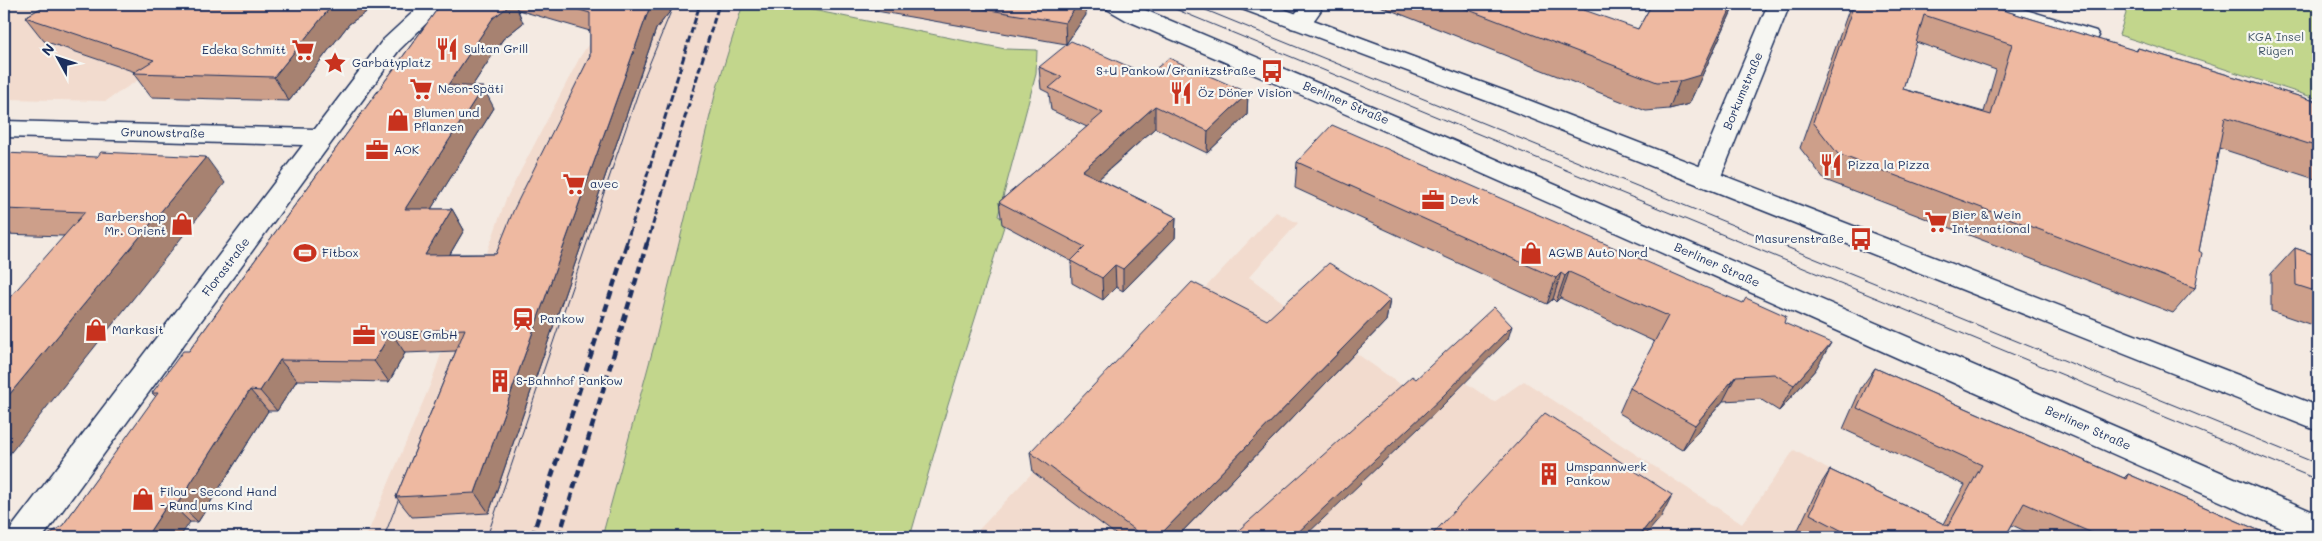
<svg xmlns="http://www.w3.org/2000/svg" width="2322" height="541" viewBox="0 0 2322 541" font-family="Mali,sans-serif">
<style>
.built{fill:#f2dbce}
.green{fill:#c2d68c;stroke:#6e8275}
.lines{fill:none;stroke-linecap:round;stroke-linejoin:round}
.minor-casing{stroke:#1b2f5e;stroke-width:3}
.major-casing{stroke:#1b2f5e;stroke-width:3}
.minor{fill:#f6f6f2;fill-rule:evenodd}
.major{fill:#f6f6f2;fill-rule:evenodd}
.tram{stroke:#1b2f5e;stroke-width:1}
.rail-far1{stroke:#1b2f5e;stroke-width:3;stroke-dasharray:7 3;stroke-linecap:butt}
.rail{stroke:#1b2f5e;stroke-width:4.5;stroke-dasharray:8 4.5;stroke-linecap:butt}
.wall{fill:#cd9f8a;stroke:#1b2f5e;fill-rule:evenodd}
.shaded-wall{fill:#a78271;stroke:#1b2f5e}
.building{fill:#eeb9a1;stroke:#1b2f5e;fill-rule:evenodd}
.labels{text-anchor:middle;stroke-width:4.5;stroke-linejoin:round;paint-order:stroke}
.park-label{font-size:12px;fill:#45596a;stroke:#f6f6f2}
.poi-label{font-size:12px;fill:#1b2f5e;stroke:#f6f6f2;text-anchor:start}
.street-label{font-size:12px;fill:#1b2f5e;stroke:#f6f6f2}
</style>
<rect width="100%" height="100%" fill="#f4eae2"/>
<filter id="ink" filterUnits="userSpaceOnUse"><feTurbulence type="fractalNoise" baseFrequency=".02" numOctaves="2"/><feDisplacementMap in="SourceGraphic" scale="10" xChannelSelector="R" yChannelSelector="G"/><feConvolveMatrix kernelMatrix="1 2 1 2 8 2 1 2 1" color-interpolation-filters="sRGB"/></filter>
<g filter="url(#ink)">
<path class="built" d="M4,4H254L106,101L4,99Z
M615,4H743L716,91L656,338L602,537H366L431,383L442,351L479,275L506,199L580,57Z
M1276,212L1298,223L1249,277L1296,312L1326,283L1386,321L1356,353L1408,390L1459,350L1483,365L1466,383L1494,402L1524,381L1742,524L1794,450L1947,537H972Z"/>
<path class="green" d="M743,4H783L1005,49L1037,50L1036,74L998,216L1006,220L948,405L910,537H602L656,338L716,91Z
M2129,4H2318V99L2119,35Z"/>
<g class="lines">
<defs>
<path id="minor" d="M422,4H446L399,50L43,537H8L12,527L303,145L4,137V121L315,129L383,40Z
M1295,4H1317L1321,10C1313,22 1307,32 1291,28L1288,23L1299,9Z
M1768,4H1790L1720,179L1716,185L1707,188L1698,185L1694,179Z
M1973,4H2006L2096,31L2099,36L2096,41L2088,43L2080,41L1976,9Z"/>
<path id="major" d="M1104,4H1131L1440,135L2318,514V537H2302C1910,366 1521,186 1126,20L1107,9Z
M1239,4H1270L1513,94L2318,406V431L1495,104L1242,9Z"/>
</defs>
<use href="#minor" class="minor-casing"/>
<use href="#major" class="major-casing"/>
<use href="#minor" class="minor"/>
<use href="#major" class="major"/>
<path class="tram" d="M1163,4L2318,480
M1191,4L2318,464
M384,537L403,488
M487,537L640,87L674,4"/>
<path class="rail-far1" d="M626,244L700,4
M647,244L719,4"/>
<path class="rail" d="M532,537L627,243
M559,537L647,243"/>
</g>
<path class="wall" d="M48,4H378L349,24L289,101L151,97L133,73L135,72L44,41L25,17Z
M441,4H676L656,29L489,513L412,517L396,497L456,351L405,353L389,382L297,380L277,411H268L198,522L63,525L156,397L152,393L189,351ZM518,10L590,31V56L496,254H450L464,230L452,209H431L494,108L472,86L503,39L523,23Z
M836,4H1078L1086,15L1066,44Z
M1375,4H1529L1638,29L1652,4H1735L1689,104L1669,109L1646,111Z
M1851,4H1983L2136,51L2138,48L2318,102V180L2219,148L2199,251L2195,288L2173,313L1825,180L1800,148ZM1916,42L1996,70L1984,112L1903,89Z
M1039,67L1148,75L1248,93L1247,115L1207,153L1155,128L1099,179L1176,217L1175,238L1123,291L1116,287L1103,300L1072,283L1071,261L1002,224L999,202L1087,127L1051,110L1049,93L1041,89Z
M4,153L225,183L63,236L4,234Z
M1297,162L1784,323L1816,369L1779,411L1760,399L1723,401L1682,450L1619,413L1630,388L1655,342L1560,298L1556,302L1553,299L1547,304L1295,188Z
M2295,248L2318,256V327L2271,311V274Z
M1390,300L1386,321L1177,537H1119L1033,472L1030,452L1267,320Z
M1875,368L2124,478L2128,474L2274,537H2038L2012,525L2005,537H1802L1796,534L1817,490L1830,470L1944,524L1965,485L1843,429L1861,388Z"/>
<path class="shaded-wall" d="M333,4H378L349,24L289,101L274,77Z
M512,4H515L523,23L503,39L459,106L448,85L493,18Z
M653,4H676L656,29L489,513L475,493L649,9Z
M1078,4H1085L1086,15L1066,44L1065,23Z
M1733,4H1735L1689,104L1669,109L1680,81Z
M483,87L494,108L418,230L405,209Z
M1248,93L1247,115L1207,153L1208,131Z
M1155,106V128L1084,192L1082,171Z
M206,157L225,183L4,461V401Z
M452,209L464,230L437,276L425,255Z
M1176,217L1175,238L1123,291V269Z
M1115,265L1116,287L1103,300L1102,278Z
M1569,272L1560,298L1556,302L1565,276Z
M1561,273L1553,299L1547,304L1556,278Z
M1390,300L1386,321L1177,537H1158Z
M1512,326L1508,339L1438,410L1304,537H1293Z
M391,332L405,353L389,382L374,361Z
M1831,343L1816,369L1779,411L1794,385Z
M280,360L297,380L277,411L260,391Z
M1736,376L1723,401L1682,450L1695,425Z
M250,390L268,411L198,522L178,503Z
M1672,495L1661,517L1644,537H1638Z
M169,502L190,522L180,537H148L150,531Z"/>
<path class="building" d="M48,4H333L274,77L133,73L154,60L25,17Z
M441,4H512L493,18L448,85L483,87L405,209H452L425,255L496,254L514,209L590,56V13L559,4H653L649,9L475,493L396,497L465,329L391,332L374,361L280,360L260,391L250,390L178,503L169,502L150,531L148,537H45L63,525L158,393H152L183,351H189Z
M955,4H1078L1065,23Z
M1453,4H1529L1533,5L1535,4H1567L1638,29L1652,4H1733L1700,75L1680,81L1657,82Z
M1854,4H1983L2137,51L2138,48L2318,102V147L2225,117L2199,251L2202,253L2195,288L1838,154L1813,122ZM1924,15L2012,44L1991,115L1903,89Z
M1071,41L1148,75L1169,58L1248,93L1208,131L1155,106L1082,171L1176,217L1123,269L1115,265L1102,278L1071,261L1085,247L999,202L1103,113L1049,88L1062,77L1039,67Z
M1332,125L1707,288L1743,303L1746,298L1786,316L1784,323L1831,343L1794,385L1774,374L1736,376L1695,425L1630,388L1668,316L1569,272L1565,276L1561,273L1556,278L1297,162Z
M101,152L206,157L4,401V304L85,212L4,209V153L97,157Z
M2295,248L2318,256V292L2296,285Z
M1329,263L1390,300L1158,537H1144L1030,452L1192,282L1267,320Z
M1494,307L1512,326L1442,397L1293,537H1231L1412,376L1416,379Z
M1875,368L2126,479L2128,474L2274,537H2101L2024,503L2005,537H1854L1810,514L1830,470L1948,526L1982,465L1857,408Z
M1545,413L1672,495L1638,537H1430Z"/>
</g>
<defs>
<symbol id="restaurant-bare" viewBox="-9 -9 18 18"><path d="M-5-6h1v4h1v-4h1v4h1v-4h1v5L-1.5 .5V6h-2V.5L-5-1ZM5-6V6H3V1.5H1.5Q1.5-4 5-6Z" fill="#c8321e" stroke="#f6f6f2" stroke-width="2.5" paint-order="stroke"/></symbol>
<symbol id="supermarket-bare" viewBox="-9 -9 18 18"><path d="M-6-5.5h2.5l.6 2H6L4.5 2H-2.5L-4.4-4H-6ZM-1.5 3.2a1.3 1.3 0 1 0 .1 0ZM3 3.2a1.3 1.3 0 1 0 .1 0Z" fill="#c8321e" stroke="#f6f6f2" stroke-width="2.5" paint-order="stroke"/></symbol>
<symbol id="sight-bare" viewBox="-9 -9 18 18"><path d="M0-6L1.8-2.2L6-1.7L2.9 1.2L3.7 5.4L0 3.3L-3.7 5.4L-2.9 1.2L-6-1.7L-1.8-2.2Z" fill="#c8321e" stroke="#f6f6f2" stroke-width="2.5" paint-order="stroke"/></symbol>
<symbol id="bus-bare" viewBox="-9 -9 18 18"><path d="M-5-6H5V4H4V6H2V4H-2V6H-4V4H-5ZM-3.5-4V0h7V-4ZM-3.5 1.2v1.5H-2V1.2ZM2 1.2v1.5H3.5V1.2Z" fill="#c8321e" stroke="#f6f6f2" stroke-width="2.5" paint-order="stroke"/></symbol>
<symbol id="shop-bare" viewBox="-9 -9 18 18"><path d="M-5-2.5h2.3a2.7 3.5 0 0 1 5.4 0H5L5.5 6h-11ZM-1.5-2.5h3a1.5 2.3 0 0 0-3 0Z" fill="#c8321e" stroke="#f6f6f2" stroke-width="2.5" paint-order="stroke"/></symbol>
<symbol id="office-bare" viewBox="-9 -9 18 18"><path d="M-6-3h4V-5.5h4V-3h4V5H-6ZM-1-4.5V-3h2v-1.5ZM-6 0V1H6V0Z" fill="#c8321e" stroke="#f6f6f2" stroke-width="2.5" paint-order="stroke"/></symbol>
<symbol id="stadium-bare" viewBox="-9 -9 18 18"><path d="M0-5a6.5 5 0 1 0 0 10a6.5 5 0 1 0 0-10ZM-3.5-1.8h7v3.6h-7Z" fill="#c8321e" stroke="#f6f6f2" stroke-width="2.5" paint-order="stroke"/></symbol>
<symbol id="station-bare" viewBox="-9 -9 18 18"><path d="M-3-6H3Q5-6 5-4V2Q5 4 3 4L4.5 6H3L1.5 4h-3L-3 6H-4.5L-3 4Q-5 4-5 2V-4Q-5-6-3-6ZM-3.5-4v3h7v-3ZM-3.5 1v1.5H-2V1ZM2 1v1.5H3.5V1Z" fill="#c8321e" stroke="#f6f6f2" stroke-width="2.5" paint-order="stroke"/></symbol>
<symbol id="building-bare" viewBox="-9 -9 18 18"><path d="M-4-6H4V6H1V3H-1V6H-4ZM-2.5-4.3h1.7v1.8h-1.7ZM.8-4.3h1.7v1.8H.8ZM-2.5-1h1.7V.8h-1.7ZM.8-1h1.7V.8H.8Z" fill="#c8321e" stroke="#f6f6f2" stroke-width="2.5" paint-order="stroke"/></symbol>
</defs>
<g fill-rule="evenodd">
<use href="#restaurant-bare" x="431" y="33" width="32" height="32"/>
<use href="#supermarket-bare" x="287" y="34" width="32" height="32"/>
<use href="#sight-bare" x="319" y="47" width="32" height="32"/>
<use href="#bus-bare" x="1256" y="55" width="32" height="32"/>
<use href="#supermarket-bare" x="405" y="73" width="32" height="32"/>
<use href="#restaurant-bare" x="1165" y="77" width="32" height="32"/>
<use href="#shop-bare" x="382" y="104" width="32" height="32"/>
<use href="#office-bare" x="361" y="134" width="32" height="32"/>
<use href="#restaurant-bare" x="1815" y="149" width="32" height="32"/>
<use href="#supermarket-bare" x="558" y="168" width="32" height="32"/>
<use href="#office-bare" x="1417" y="184" width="32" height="32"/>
<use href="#supermarket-bare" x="1920" y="206" width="32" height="32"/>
<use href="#shop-bare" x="166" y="208" width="32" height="32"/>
<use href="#bus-bare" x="1845" y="223" width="32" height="32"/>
<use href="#stadium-bare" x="289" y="237" width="32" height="32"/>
<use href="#shop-bare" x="1515" y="237" width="32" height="32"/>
<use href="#station-bare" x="507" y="303" width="32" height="32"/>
<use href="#shop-bare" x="80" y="314" width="32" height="32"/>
<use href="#office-bare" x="348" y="319" width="32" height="32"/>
<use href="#building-bare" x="484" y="365" width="32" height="32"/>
<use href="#building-bare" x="1533" y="458" width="32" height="32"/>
<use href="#shop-bare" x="127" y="483" width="32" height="32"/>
</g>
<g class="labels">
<g class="park-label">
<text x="2276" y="41">KGA Insel<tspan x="2276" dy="14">Rügen</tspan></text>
</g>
<g class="poi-label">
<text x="464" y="53">Sultan Grill</text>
<text x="286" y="54" text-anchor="end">Edeka Schmitt</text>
<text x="352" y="67">Garbátyplatz</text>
<text x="1256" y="75" text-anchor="end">S+U Pankow/Granitzstraße</text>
<text x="438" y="93">Neon-Späti</text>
<text x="1198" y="97">Öz Döner Vision</text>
<text x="414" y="117">Blumen und<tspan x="414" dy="14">Pflanzen</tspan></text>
<text x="394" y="154">AOK</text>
<text x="1848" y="169">Pizza la Pizza</text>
<text x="590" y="188">avec</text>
<text x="1450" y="204">Devk</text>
<text x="1952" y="219">Bier &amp; Wein<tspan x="1952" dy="14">International</tspan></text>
<text x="166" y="221" text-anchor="end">Barbershop<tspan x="166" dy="14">Mr. Orient</tspan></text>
<text x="1844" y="243" text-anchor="end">Masurenstraße</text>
<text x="322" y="257">Fitbox</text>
<text x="1548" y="257">AGWB Auto Nord</text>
<text x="540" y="323">Pankow</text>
<text x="112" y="334">Markasit</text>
<text x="380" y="339">YOUSE GmbH</text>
<text x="516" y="385">S-Bahnhof Pankow</text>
<text x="1566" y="471">Umspannwerk<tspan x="1566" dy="14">Pankow</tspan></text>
<text x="160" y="496">Filou - Second Hand<tspan x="160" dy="14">- Rund ums Kind</tspan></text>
</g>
<g class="street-label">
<text transform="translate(1743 91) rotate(-67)" y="4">Borkumstraße</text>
<text transform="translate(1346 103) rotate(23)" y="4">Berliner Straße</text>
<text transform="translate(163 133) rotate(1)" y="4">Grunowstraße</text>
<text transform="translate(1717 265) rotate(24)" y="4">Berliner Straße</text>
<text transform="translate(226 267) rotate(-53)" y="4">Florastraße</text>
<text transform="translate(2088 428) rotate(24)" y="4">Berliner Straße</text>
</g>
</g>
<rect width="2322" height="541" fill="none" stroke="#f6f6f2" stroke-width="20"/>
<rect x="10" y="10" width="2302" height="521" fill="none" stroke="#1b2f5e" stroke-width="2" filter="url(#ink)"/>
<g transform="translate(58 58) rotate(310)" stroke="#f6f6f2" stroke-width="4" paint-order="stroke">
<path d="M0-4L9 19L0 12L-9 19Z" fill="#1b2f5e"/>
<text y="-8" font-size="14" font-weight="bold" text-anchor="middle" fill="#1b2f5e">N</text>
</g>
</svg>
